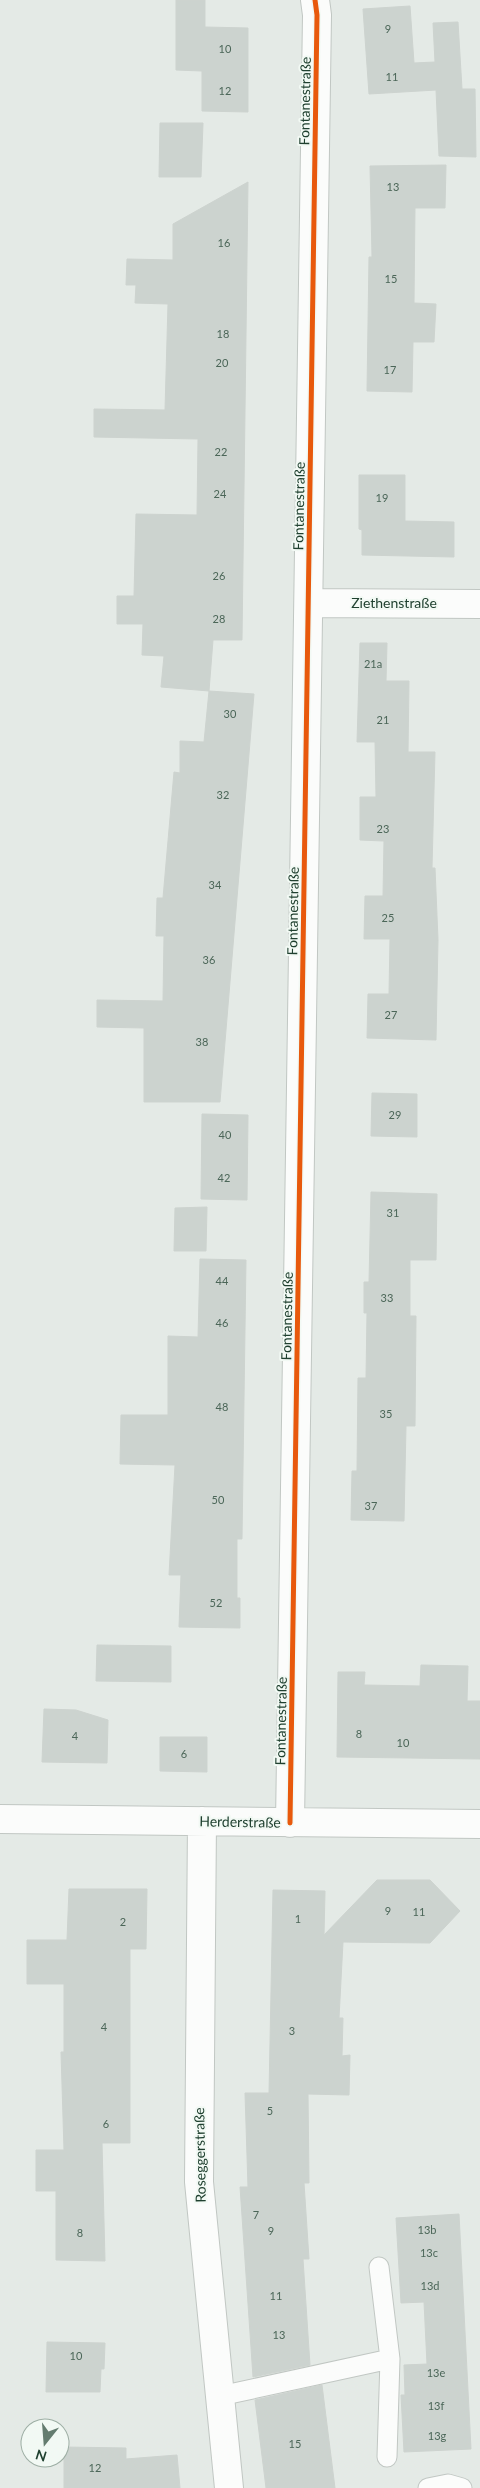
<svg xmlns="http://www.w3.org/2000/svg" width="480" height="2488" viewBox="0 0 480 2488" font-family="Lato,sans-serif">
<style>
.building{fill:#ccd3cf;stroke:#cdd3cf}
.lines{fill:none;stroke-linecap:round;stroke-linejoin:round}
.lane-casing{stroke:#c1c7c3;stroke-width:21}
.street-casing{stroke:#c1c7c3;stroke-width:30}
.lane{stroke:#fbfcfb;stroke-width:19}
.street{stroke:#fbfcfb;stroke-width:28}
.cycleway-casing{stroke:#f2f9f4;stroke-width:8}
.cycleway{stroke:#e8590c;stroke-width:5}
.labels{text-anchor:middle;stroke-width:4;stroke-linejoin:round;paint-order:stroke}
.number-label{font-size:11px;fill:#4b6658}
.street-label{font-size:14px;fill:#1f402f;stroke:#f2f9f4}
</style>
<rect width="100%" height="100%" fill="#e4eae6"/>
<path class="building" d="M176,0H205V27L248,28V112L202,111V71L176,70Z
M410,6L414,63L435,62L433,23L458,22L462,89H475L476,157L439,156L436,90L369,94L363,9Z
M160,123H203L201,177H159Z
M446,165L445,208H415L414,303L436,304L434,342H413L412,392L367,391L369,257H372L370,166Z
M248,182L242,640H213L209,691L161,687L164,656L142,655L143,624H117V596H134L136,514L197,515L198,439L94,437V409L165,410L168,304L135,303L136,285H126L127,259L173,260V224Z
M359,475H405V521L454,522V557L362,555V530L359,529Z
M360,643H387L386,681H409L408,752H435L432,868H435L438,940L436,1040L367,1038L368,994H389L390,939H364L365,896H383L384,841L360,840V797H376L375,742H357Z
M209,691L254,694L220,1102H144V1028L97,1027V1000L163,1001L164,936H156L157,898H163L174,772L180,773V741L204,742Z
M372,1093L417,1094V1137L371,1136Z
M202,1114L248,1115L247,1200L201,1199Z
M371,1192L437,1194L436,1260H410V1316H416L415,1426H406L404,1521L351,1520L352,1471H357L358,1378H366L367,1313H364V1282H369Z
M207,1207L206,1251H174L175,1208Z
M200,1259L246,1260L242,1539H237V1598H240V1628L179,1627L181,1575H169L175,1465L120,1464L121,1415H168V1336L198,1337Z
M97,1645L171,1646V1682L96,1681Z
M421,1665L468,1666L467,1701H480V1759L337,1757L338,1672H365L364,1685L420,1686Z
M44,1709L76,1710L108,1720L107,1763L42,1762Z
M160,1737H207V1772L160,1771Z
M377,1880H430L460,1911L430,1943L343,1942L339,2018H343L342,2056L350,2055L349,2095L308,2094L309,2183H304L309,2259H303L310,2365L253,2377L240,2187H248L245,2093H269L273,1890L325,1891L324,1935Z
M69,1889H147L146,1949H130V2143H102L105,2261L56,2260V2191H36V2150H64L61,2052H64V1984H27V1940H67Z
M459,2214L471,2449L404,2452L401,2395H405L404,2365L427,2364L424,2302L401,2303L396,2218Z
M47,2342L105,2343L104,2369H101L100,2392H46Z
M322,2385L335,2488H266L255,2400Z
M64,2447L126,2448V2459L177,2455L180,2488H64Z"/>
<g class="lines">
<defs>
<path id="lane" d="M379,2267L390,2359L387,2457
M220,2396L390,2359
M428,2488L448,2484L462,2488"/>
<path id="street" d="M309,603L480,604
M0,1819L480,1824
M202,1821L199,2182L229,2488
M290,1823L317,15L315,0"/>
</defs>
<use href="#lane" class="lane-casing"/>
<use href="#street" class="street-casing"/>
<use href="#lane" class="lane"/>
<use href="#street" class="street"/>
<defs>
<path id="cycleway" d="M290,1823L317,15L315,0"/>
</defs>
<use href="#cycleway" class="cycleway-casing"/>
<use href="#cycleway" class="cycleway"/>
</g>
<g class="labels">
<g class="number-label">
<text x="388" y="33">9</text>
<text x="225" y="53">10</text>
<text x="392" y="81">11</text>
<text x="225" y="95">12</text>
<text x="393" y="191">13</text>
<text x="224" y="247">16</text>
<text x="391" y="283">15</text>
<text x="223" y="338">18</text>
<text x="222" y="367">20</text>
<text x="390" y="374">17</text>
<text x="221" y="456">22</text>
<text x="220" y="498">24</text>
<text x="382" y="502">19</text>
<text x="219" y="580">26</text>
<text x="219" y="623">28</text>
<text x="373" y="668">21a</text>
<text x="230" y="718">30</text>
<text x="383" y="724">21</text>
<text x="223" y="799">32</text>
<text x="383" y="833">23</text>
<text x="215" y="889">34</text>
<text x="388" y="922">25</text>
<text x="209" y="964">36</text>
<text x="391" y="1019">27</text>
<text x="202" y="1046">38</text>
<text x="395" y="1119">29</text>
<text x="225" y="1139">40</text>
<text x="224" y="1182">42</text>
<text x="393" y="1217">31</text>
<text x="222" y="1285">44</text>
<text x="387" y="1302">33</text>
<text x="222" y="1327">46</text>
<text x="222" y="1411">48</text>
<text x="386" y="1418">35</text>
<text x="218" y="1504">50</text>
<text x="371" y="1510">37</text>
<text x="216" y="1607">52</text>
<text x="359" y="1738">8</text>
<text x="75" y="1740">4</text>
<text x="403" y="1747">10</text>
<text x="184" y="1758">6</text>
<text x="388" y="1915">9</text>
<text x="419" y="1916">11</text>
<text x="298" y="1923">1</text>
<text x="123" y="1926">2</text>
<text x="104" y="2031">4</text>
<text x="292" y="2035">3</text>
<text x="270" y="2115">5</text>
<text x="106" y="2128">6</text>
<text x="256" y="2219">7</text>
<text x="427" y="2234">13b</text>
<text x="271" y="2235">9</text>
<text x="80" y="2237">8</text>
<text x="429" y="2257">13c</text>
<text x="430" y="2290">13d</text>
<text x="276" y="2300">11</text>
<text x="279" y="2339">13</text>
<text x="76" y="2360">10</text>
<text x="436" y="2377">13e</text>
<text x="436" y="2410">13f</text>
<text x="437" y="2440">13g</text>
<text x="295" y="2448">15</text>
<text x="95" y="2472">12</text>
</g>
<g class="street-label">
<text transform="translate(305 101) rotate(-89)" y="5">Fontanestraße</text>
<text transform="translate(299 506) rotate(-89)" y="5">Fontanestraße</text>
<text x="394" y="608">Ziethenstraße</text>
<text transform="translate(293 911) rotate(-89)" y="5">Fontanestraße</text>
<text transform="translate(287 1316) rotate(-89)" y="5">Fontanestraße</text>
<text transform="translate(281 1721) rotate(-89)" y="5">Fontanestraße</text>
<text transform="translate(240 1822) rotate(1)" y="5">Herderstraße</text>
<text transform="translate(200 2155) rotate(-91)" y="5">Roseggerstraße</text>
</g>
</g>
<g transform="translate(45 2443) rotate(197)"><circle r="24" fill="#f2f9f4" stroke="#9eafa5"/>
<path d="M0-4L9 19L0 12L-9 19Z" fill="#647c6f"/>
<text y="-8" font-size="14" font-weight="bold" text-anchor="middle" fill="#1f402f">N</text>
</g>
</svg>
